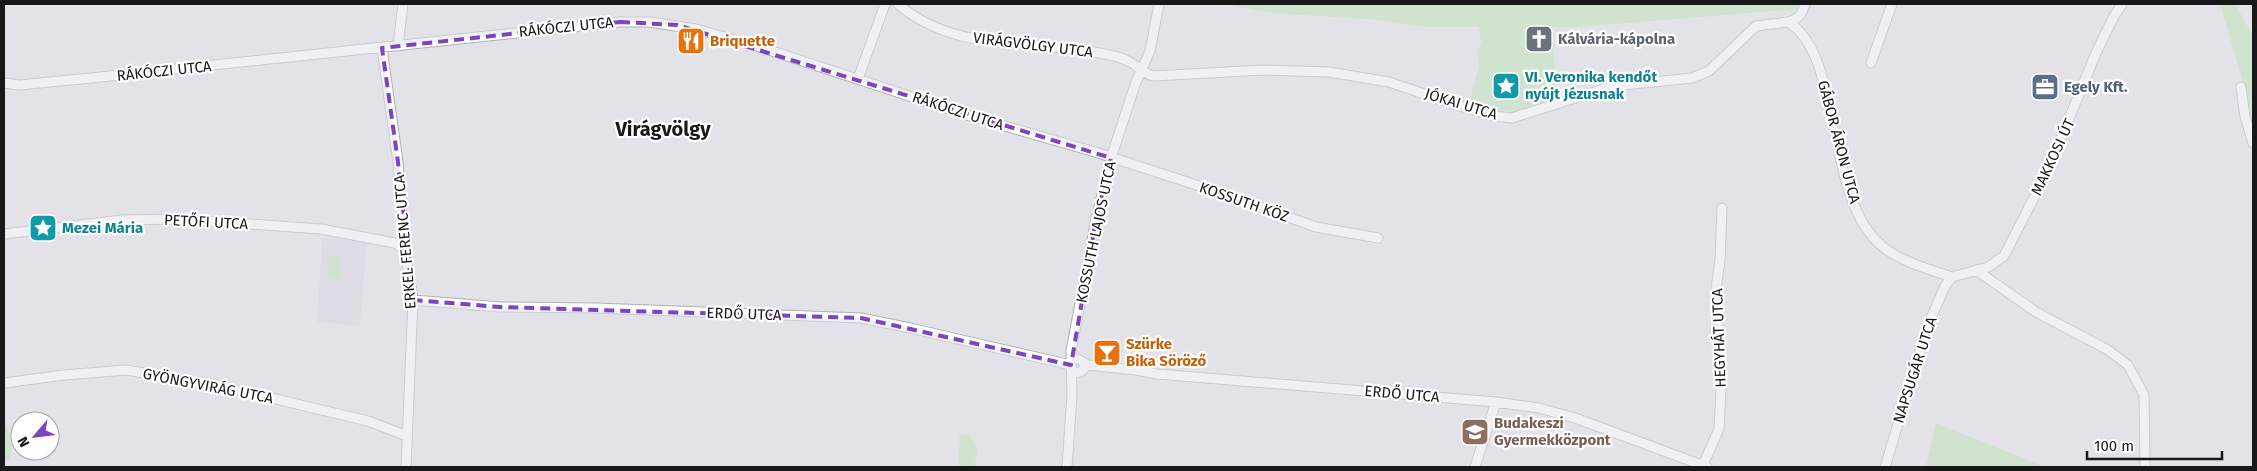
<svg xmlns="http://www.w3.org/2000/svg" width="2257" height="471" viewBox="0 0 2257 471" font-family="'Fira Sans',sans-serif">
<style>
.built{fill:#d6d4e1}
.green{fill:#b7e5b0}
.lines{fill:none;stroke-linecap:round;stroke-linejoin:round}
.minor-casing{stroke:#b0afb5;stroke-width:11}
.minor{stroke:#fff;stroke-width:9}
.marked{fill:none;stroke:#7b45bd;stroke-width:4;stroke-dasharray:10 6;stroke-linejoin:round}
.labels{text-anchor:middle;stroke-width:4.5;stroke-linejoin:round;paint-order:stroke}
.street-label{font-size:15px;fill:#18181a;stroke:#fff}
.worship-label{font-size:15px;font-weight:bold;fill:#5b616d;stroke:#fff;text-anchor:start}
.food-label{font-size:15px;font-weight:bold;fill:#c56008;stroke:#fff;text-anchor:start}
.culture-label{font-size:15px;font-weight:bold;fill:#0d838f;stroke:#fff;text-anchor:start}
.service-label{font-size:15px;font-weight:bold;fill:#4e5e75;stroke:#fff;text-anchor:start}
.education-label{font-size:15px;font-weight:bold;fill:#785e54;stroke:#fff;text-anchor:start}
.district-label{font-size:20px;font-weight:bold;fill:#18181a;stroke:#fff}
</style>
<rect width="100%" height="100%" fill="#e4e2e9"/>
<path class="built" d="M322,238L367,242L360,326L317,322Z"/>
<path class="green" d="M1224,4H1799V9L1578,27H1552L1556,88C1547,104 1529,108 1512,114L1511,110L1497,111L1494,105L1487,108L1469,103L1479,66L1477,52L1481,42L1479,27H1427L1368,19L1271,13Z
M2220,4H2235L2253,36V131L2250,124L2244,86Z
M329,257L340,258V277H329Z
M1936,423L2045,467H1926Z
M6,425C11,437 15,447 9,459L4,461V426Z
M959,434L970,435L977,448L975,467H959C957,455 961,446 959,434Z"/>
<g class="lines">
<defs>
<path id="minor" d="M898,4C950,50 1023,41 1087,51C1100,53 1116,55 1128,61C1137,65 1142,73 1153,76L1263,70L1329,72L1389,82L1453,104L1494,116L1512,118L1613,86L1692,78L1709,71L1756,26L1788,22
M1805,4C1802,14 1799,19 1788,22C1844,55 1823,197 1882,246C1899,261 1931,270 1952,277
M398,46L403,4
M382,48L398,162L405,250L413,300L406,467
M1871,63L1892,4
M858,79L885,4
M4,83L19,85L91,78L620,22H649L696,29L763,48L970,116L1095,152L1227,195L1316,227L1378,238
M2241,87L2245,117L2253,143
M4,234L122,220L177,219L321,229L395,243L405,250
M1976,270L2036,312L2108,350L2128,365L2144,395L2145,467
M413,300L500,307L596,308L861,318L910,328L1071,365
M1071,359H1078L1088,365L1136,370L1157,374L1496,402L1539,408L1575,418L1707,467
M1072,373L1080,372L1088,365
M4,383L64,375L126,370L217,385L368,421L407,436
M1703,465L1719,429L1721,390L1716,288L1720,260L1722,208
M1067,467L1072,394L1071,351L1096,219L1111,158L1136,82L1150,51L1159,4
M1475,467L1496,402
M1885,467L1928,325L1945,286L1952,277L1988,267L2004,256L2048,170L2096,53L2113,18L2122,4"/>
</defs>
<use href="#minor" class="minor-casing"/>
<use href="#minor" class="minor"/>
</g>
<path d="M0 0H2257V471H0ZM620,22L677,25L1111,158L1096,219L1071,365L861,318L500,307L413,300L398,162L382,48Z" fill="#e4e2e9" fill-opacity=".55" fill-rule="evenodd"/>
<path class="marked" d="M620,22L677,25L1111,158L1096,219L1071,365L861,318L500,307L413,300L398,162L382,48Z"/>
<defs>
<symbol id="church-square" viewBox="-11 -11 22 22"><rect x="-9" y="-9" width="18" height="18" rx="4" fill="#6b7280" stroke="#fff"/><path d="M-1.2-6h2.4v3.5h3.3v2.4h-3.3V6h-2.4V-.1h-3.3v-2.4h3.3Z" fill="#fff"/></symbol>
<symbol id="restaurant-square" viewBox="-11 -11 22 22"><rect x="-9" y="-9" width="18" height="18" rx="4" fill="#e8710a" stroke="#fff"/><path d="M-5-6h1v4h1v-4h1v4h1v-4h1v5L-1.5 .5V6h-2V.5L-5-1ZM5-6V6H3V1.5H1.5Q1.5-4 5-6Z" fill="#fff"/></symbol>
<symbol id="sight-square" viewBox="-11 -11 22 22"><rect x="-9" y="-9" width="18" height="18" rx="4" fill="#0f9aa8" stroke="#fff"/><path d="M0-6L1.8-2.2L6-1.7L2.9 1.2L3.7 5.4L0 3.3L-3.7 5.4L-2.9 1.2L-6-1.7L-1.8-2.2Z" fill="#fff"/></symbol>
<symbol id="office-square" viewBox="-11 -11 22 22"><rect x="-9" y="-9" width="18" height="18" rx="4" fill="#5c6f8a" stroke="#fff"/><path d="M-6-3h4V-5.5h4V-3h4V5H-6ZM-1-4.5V-3h2v-1.5ZM-6 0V1H6V0Z" fill="#fff"/></symbol>
<symbol id="bar-square" viewBox="-11 -11 22 22"><rect x="-9" y="-9" width="18" height="18" rx="4" fill="#e8710a" stroke="#fff"/><path d="M-6-5H6L.8 .8V4.5H3.5V6h-7V4.5H-.8V.8Z" fill="#fff"/></symbol>
<symbol id="school-square" viewBox="-11 -11 22 22"><rect x="-9" y="-9" width="18" height="18" rx="4" fill="#8d6e63" stroke="#fff"/><path d="M0-5L7-2L0 1L-7-2ZM-4 1L0 2.5L4 1V4Q0 6-4 4Z" fill="#fff"/></symbol>
</defs>
<g fill-rule="evenodd">
<use href="#church-square" x="1523" y="23" width="32" height="32"/>
<use href="#restaurant-square" x="675" y="25" width="32" height="32"/>
<use href="#sight-square" x="1490" y="70" width="32" height="32"/>
<use href="#office-square" x="2029" y="71" width="32" height="32"/>
<use href="#sight-square" x="27" y="212" width="32" height="32"/>
<use href="#bar-square" x="1091" y="337" width="32" height="32"/>
<use href="#school-square" x="1459" y="416" width="32" height="32"/>
</g>
<g class="labels">
<g class="street-label">
<text transform="translate(566 27) rotate(-6)" y="5">RÁKÓCZI UTCA</text>
<text transform="translate(1033 45) rotate(7)" y="5">VIRÁGVÖLGY UTCA</text>
<text transform="translate(164 71) rotate(-6)" y="5">RÁKÓCZI UTCA</text>
<text transform="translate(1461 104) rotate(17)" y="5">JÓKAI UTCA</text>
<text transform="translate(958 111) rotate(18)" y="5">RÁKÓCZI UTCA</text>
<text transform="translate(1839 142) rotate(75)" y="5">GÁBOR ÁRON UTCA</text>
<text transform="translate(2053 157) rotate(-65)" y="5">MAKKOSI ÚT</text>
<text transform="translate(1244 202) rotate(19)" y="5">KOSSUTH KÖZ</text>
<text transform="translate(206 222) rotate(3)" y="5">PETŐFI UTCA</text>
<text transform="translate(1096 232) rotate(-78)" y="5">KOSSUTH LAJOS UTCA</text>
<text transform="translate(405 242) rotate(-95)" y="5">ERKEL FERENC UTCA</text>
<text transform="translate(744 314) rotate(2)" y="5">ERDŐ UTCA</text>
<text transform="translate(1719 338) rotate(-92)" y="5">HEGYHÁT UTCA</text>
<text transform="translate(1915 370) rotate(-72)" y="5">NAPSUGÁR UTCA</text>
<text transform="translate(208 386) rotate(11)" y="5">GYÖNGYVIRÁG UTCA</text>
<text transform="translate(1402 394) rotate(5)" y="5">ERDŐ UTCA</text>
</g>
<g class="worship-label">
<text x="1558" y="44">Kálvária-kápolna</text>
</g>
<g class="food-label">
<text x="710" y="46">Briquette</text>
<text x="1126" y="349">Szürke<tspan x="1126" dy="17">Bika Söröző</tspan></text>
</g>
<g class="culture-label">
<text x="1525" y="82">VI. Veronika kendőt<tspan x="1525" dy="17">nyújt Jézusnak</tspan></text>
<text x="62" y="233">Mezei Mária</text>
</g>
<g class="service-label">
<text x="2064" y="92">Egely Kft.</text>
</g>
<g class="education-label">
<text x="1494" y="428">Budakeszi<tspan x="1494" dy="17">Gyermekközpont</tspan></text>
</g>
<g class="district-label">
<text x="663" y="136">Virágvölgy</text>
</g>
</g>
<rect width="2257" height="471" fill="none" stroke="#18181a" stroke-width="10"/>
<g transform="translate(35 436) rotate(242)"><circle r="24" fill="#ffffff" stroke="#a3a3a3"/>
<path d="M0-4L9 19L0 12L-9 19Z" fill="#7b45bd"/>
<text y="-8" font-size="14" font-weight="bold" text-anchor="middle" fill="#18181a">N</text>
</g>
<path d="M2087 451v8h135v-8" fill="none" stroke="#18181a" stroke-width="2.5"/>
<text x="2094" y="451" font-size="15" fill="#18181a" stroke="#ffffff" stroke-width="4" paint-order="stroke">100 m</text>
</svg>
